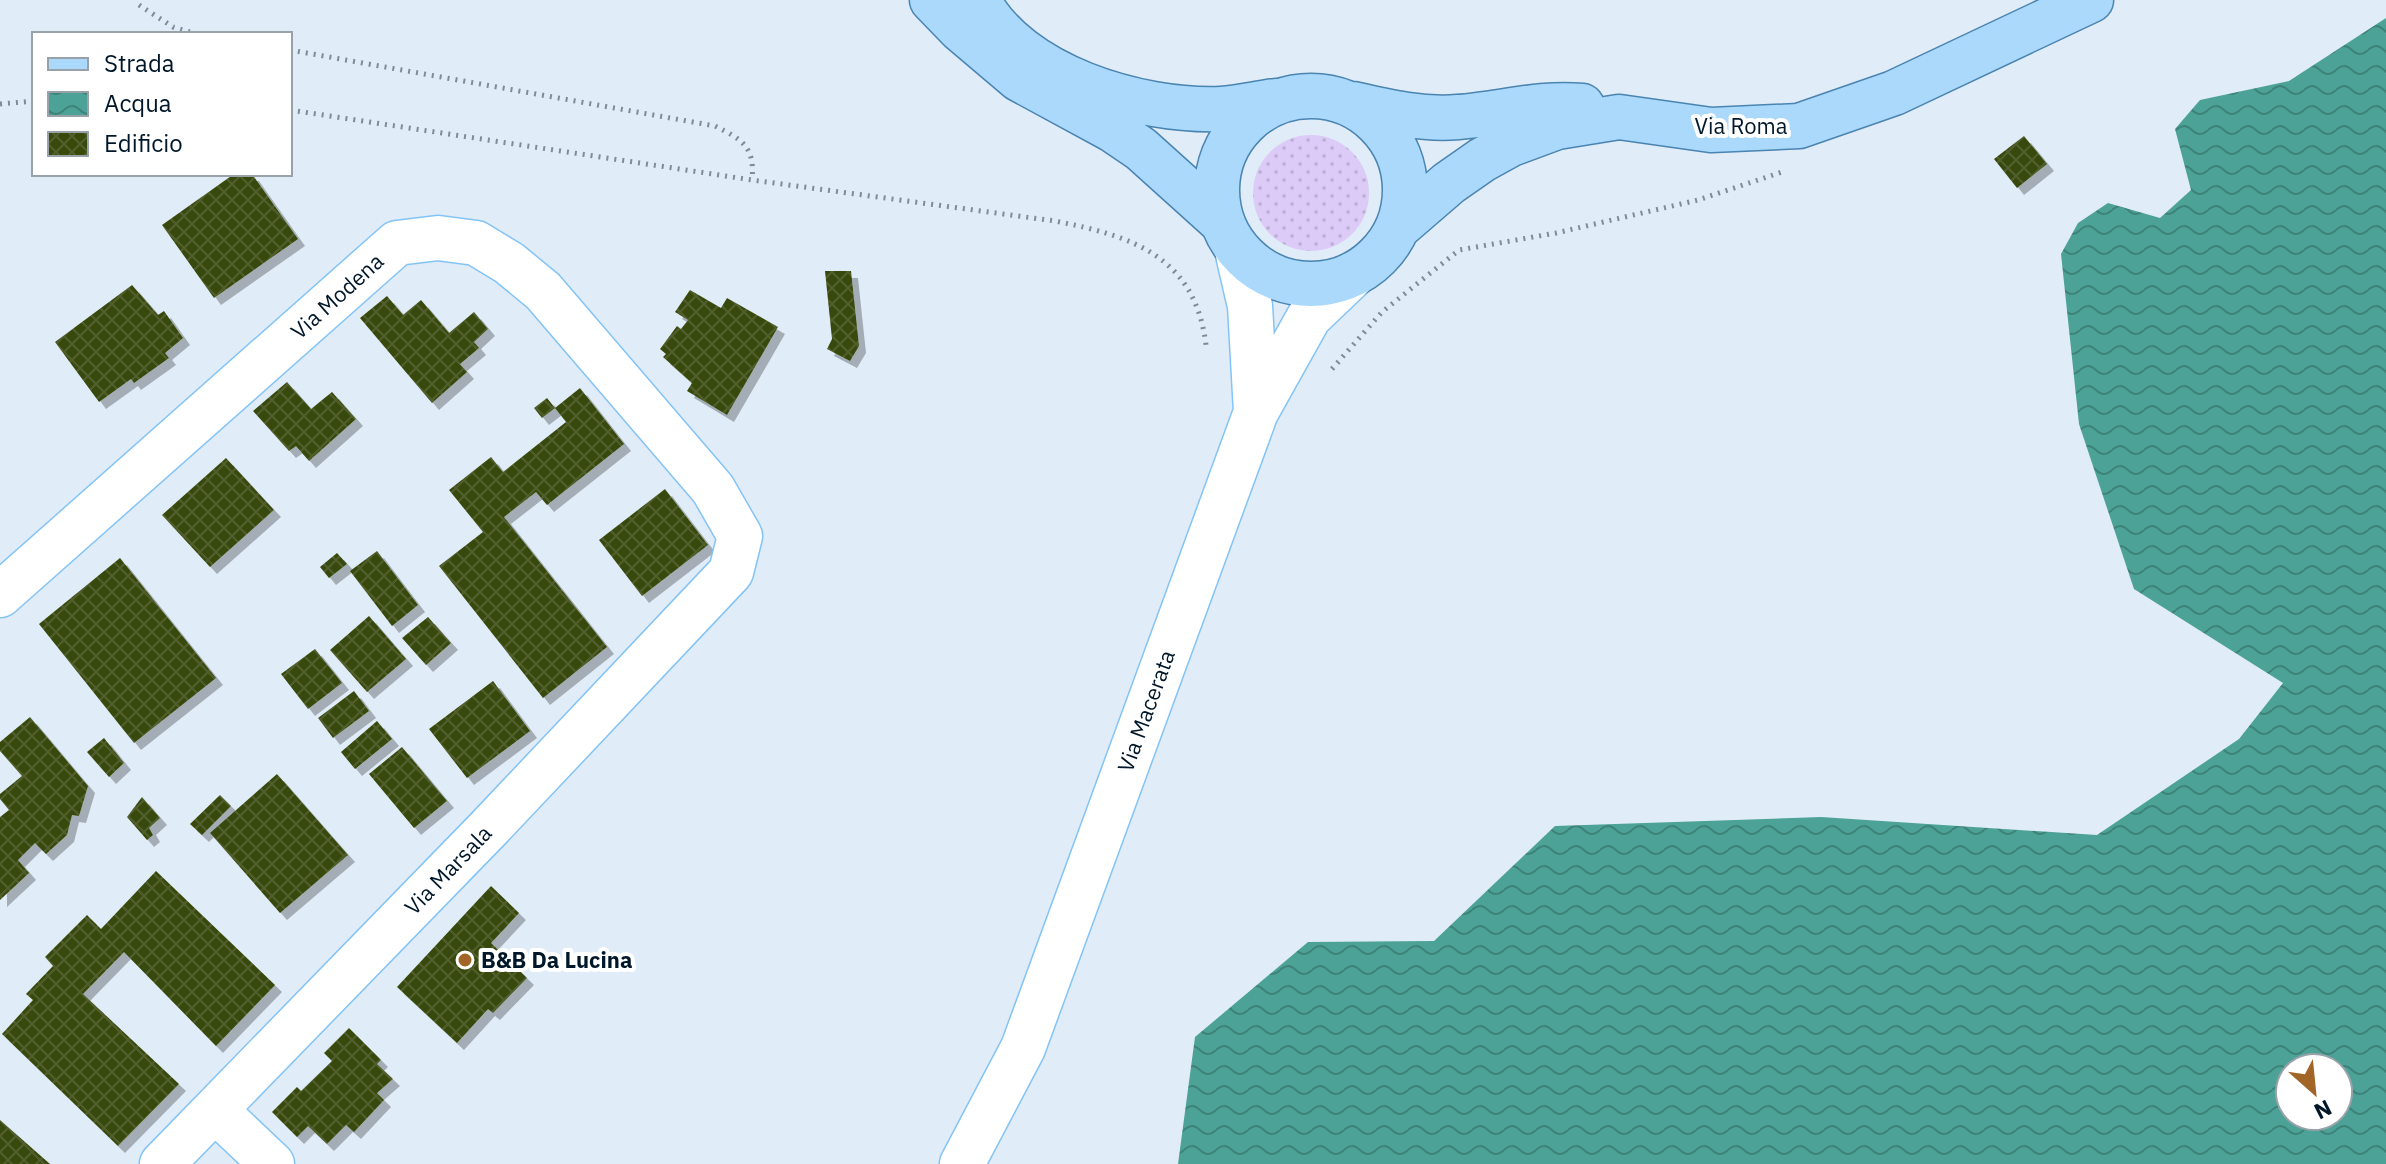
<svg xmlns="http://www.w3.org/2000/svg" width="2386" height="1164" viewBox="0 0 2386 1164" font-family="'IBM Plex Sans',sans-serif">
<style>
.grass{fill:url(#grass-dots)}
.water{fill:url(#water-waves);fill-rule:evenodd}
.building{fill:url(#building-cross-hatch);filter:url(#shadow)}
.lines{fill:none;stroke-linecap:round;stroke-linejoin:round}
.minor-casing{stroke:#83c4f6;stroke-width:47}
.major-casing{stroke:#4a84b1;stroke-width:47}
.path{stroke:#7b8c9a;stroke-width:5;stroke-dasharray:2 6;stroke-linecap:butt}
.minor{stroke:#fff;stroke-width:44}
.major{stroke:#aad9fc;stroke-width:44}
.poi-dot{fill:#a16527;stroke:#fff;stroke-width:3}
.labels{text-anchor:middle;stroke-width:8;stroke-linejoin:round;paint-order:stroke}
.street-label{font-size:22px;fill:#001729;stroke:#fff}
.poi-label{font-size:22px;font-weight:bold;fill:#001729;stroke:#fff;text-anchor:start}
</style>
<defs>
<pattern id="grass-dots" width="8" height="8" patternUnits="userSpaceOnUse" patternTransform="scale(2)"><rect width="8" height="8" fill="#dccaf7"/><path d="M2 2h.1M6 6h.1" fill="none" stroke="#bbadd4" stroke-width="1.8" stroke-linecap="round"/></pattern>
<pattern id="water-waves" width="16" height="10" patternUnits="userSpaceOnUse" patternTransform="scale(2)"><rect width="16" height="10" fill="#4ca296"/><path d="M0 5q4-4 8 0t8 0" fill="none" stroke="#3d837a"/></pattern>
<pattern id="building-cross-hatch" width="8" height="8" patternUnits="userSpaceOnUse" patternTransform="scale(2)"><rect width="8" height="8" fill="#39490a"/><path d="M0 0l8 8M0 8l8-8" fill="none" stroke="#515f2e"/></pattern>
<filter id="shadow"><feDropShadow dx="7" dy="7" stdDeviation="0" flood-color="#0004"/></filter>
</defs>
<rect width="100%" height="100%" fill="#e0ecf7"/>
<path class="grass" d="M1253 193a58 58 0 1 1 116 0a58 58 0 1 1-116 0Z"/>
<path class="water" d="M2386,18V1164H1178L1195,1037L1308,942L1434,941L1555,826L1821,817L2097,835L2239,739L2283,683L2134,589L2079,424L2061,254L2078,223L2108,203L2160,218L2191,190L2175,129L2200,100L2289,81ZM2290,1068H2338V1116H2290Z"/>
<path class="building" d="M2024,136L2047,164L2017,188L1994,159Z
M234,174H252L298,239L214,298L162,225Z
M825,271H851L859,346L850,361L827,349L832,339Z
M132,285L158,315L164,311L183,338L165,353L169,358L134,383L131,379L99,402L55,342Z
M690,290L721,308L727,298L778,327L727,415L687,391L692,383L663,357L666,354L660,349L677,326L681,329L688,320L675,312Z
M387,296L403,315L421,300L449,333L474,312L488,329L474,342L479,348L460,364L467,372L432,403L360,318Z
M287,382L311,409L332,392L356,419L309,461L296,446L289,451L253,411Z
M580,388L624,444L547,505L536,492L504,517L607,647L543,698L439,566L483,532L449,490L491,457L503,472L566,422L555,408Z
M547,398L555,408L542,418L534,408Z
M226,458L274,510L210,567L162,515Z
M665,489L708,545L642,596L599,540Z
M377,551L418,605L392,626L350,571Z
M337,553L347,564L329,578L320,567Z
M120,558L216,678L134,743L39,624Z
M369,616L406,659L367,692L330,650Z
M428,617L451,643L426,665L402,638Z
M315,649L342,683L308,709L281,674Z
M493,681L530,731L467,778L429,729Z
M354,691L369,711L333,738L318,718Z
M30,717L88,786L79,816L72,815L67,835L46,854L35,843L18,860L29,873L0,900V817L9,810L0,799V794L22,776L0,751V742Z
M377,721L392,739L355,769L341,752Z
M104,738L124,763L109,777L87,752Z
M402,747L447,801L414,828L369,774Z
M277,774L348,855L280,913L210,833Z
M220,795L231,806L202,835L190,824Z
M142,797L160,818L149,828L153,835L147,840L127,817Z
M156,871L275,985L216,1046L124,952L83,994L179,1084L118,1146L2,1034L33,1000L26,994L53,966L45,957L87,915L101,929Z
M491,886L519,913L491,943L527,978L493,1013L488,1009L457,1043L397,987Z
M349,1028L381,1060L377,1064L393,1079L377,1093L384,1100L354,1132L346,1125L327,1144L308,1126L297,1137L272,1112L297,1087L301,1091L332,1061L324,1053Z
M0,1120L50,1164H0Z"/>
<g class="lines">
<defs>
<path id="minor" d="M1237,250L1250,306L1256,412
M0,595L397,243L438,238L476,243L509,263L543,291L713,489L740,536L731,572L489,828L162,1164
M215,1110L272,1164
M962,1164L1023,1048L1256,412L1309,317L1354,274"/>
<path id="major" d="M932,0L960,29L1019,79L1113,130L1141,149L1222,222
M978,0C1019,77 1139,112 1221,109C1239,108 1258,103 1276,101
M1217 190a94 94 0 1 1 188 0a94 94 0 1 1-188 0Z
M1353,104C1388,112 1422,120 1458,117C1500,114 1539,102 1582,106
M1398,227L1449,183L1482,160L1511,144L1557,127L1619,117L1711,130L1799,126L1894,93L2091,0"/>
</defs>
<use href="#minor" class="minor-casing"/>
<use href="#major" class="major-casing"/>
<path class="path" d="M139,5L173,27L197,34
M290,50L715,126C743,140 755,147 752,180
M0,104L34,101
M290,110L752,180L1055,221C1132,236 1195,256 1206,345
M1332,369L1382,312L1459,250L1556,233L1698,200L1785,171"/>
<use href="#minor" class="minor"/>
<use href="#major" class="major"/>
</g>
<circle class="poi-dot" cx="465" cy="960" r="8"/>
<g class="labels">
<g class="street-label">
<text x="1741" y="134">Via Roma</text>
<text transform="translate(337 296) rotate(-42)" y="8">Via Modena</text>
<text transform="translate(1146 711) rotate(-70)" y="8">Via Macerata</text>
<text transform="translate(448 870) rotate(-46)" y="8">Via Marsala</text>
</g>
<g class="poi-label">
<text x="481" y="968">B&amp;B Da Lucina</text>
</g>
</g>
<rect x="32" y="32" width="260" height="144" fill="#ffffff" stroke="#99a2a9" stroke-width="2"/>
<rect x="48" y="58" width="40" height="12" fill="#aad9fc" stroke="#99a2a9" stroke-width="2"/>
<text x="104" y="72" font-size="24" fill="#001729">Strada</text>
<rect x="48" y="92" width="40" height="24" fill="url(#water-waves)" stroke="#99a2a9" stroke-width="2"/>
<text x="104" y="112" font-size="24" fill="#001729">Acqua</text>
<rect x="48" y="132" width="40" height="24" fill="url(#building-cross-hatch)" stroke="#99a2a9" stroke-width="2"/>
<text x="104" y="152" font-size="24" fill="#001729">Edificio</text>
<g transform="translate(2314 1092) rotate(153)"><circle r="38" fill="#ffffff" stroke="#99a2a9" stroke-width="2"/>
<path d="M0-6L14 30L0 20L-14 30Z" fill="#a16527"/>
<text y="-12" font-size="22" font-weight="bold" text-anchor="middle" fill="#001729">N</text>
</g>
</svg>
